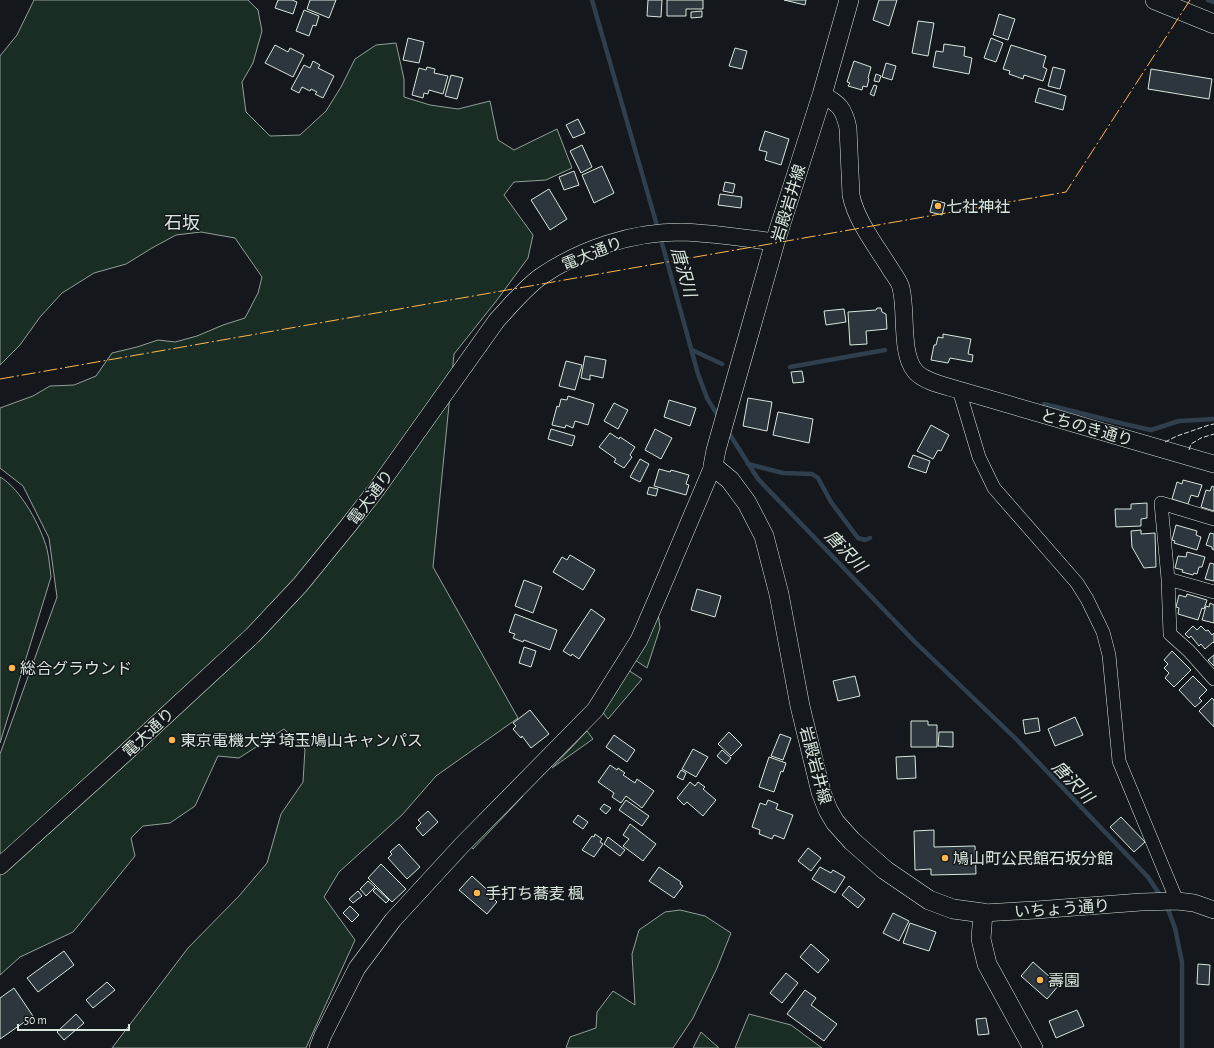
<svg xmlns="http://www.w3.org/2000/svg" width="1214" height="1048" viewBox="0 0 1214 1048" font-family="'Alegreya Sans','Noto Sans JP',sans-serif">
<style>
.green{fill:#1a2d24;stroke:#939e99}
.lines{fill:none;stroke-linecap:round;stroke-linejoin:round}
.stream{stroke:#2f3f4d;stroke-width:4.5}
.building{fill:#2c363c;stroke:#d8e6dc}
.minor-casing{stroke:#d8e6dc;stroke-width:14}
.tertiary-casing{stroke:#d8e6dc;stroke-width:18}
.secondary-casing{stroke:#d8e6dc;stroke-width:20}
.minor{stroke:#14181c;stroke-width:13}
.tertiary{stroke:#14181c;stroke-width:17}
.secondary{stroke:#14181c;stroke-width:19}
.fence{stroke:#d8e6dc;stroke-width:1;stroke-dasharray:5 2;stroke-linecap:butt}
.power{stroke:#ffb74d;stroke-width:1;stroke-dasharray:14 3 2 3;stroke-linecap:butt}
.poi-dot{fill:#ffb74d;stroke:#14181c;stroke-width:1.5}
.labels{text-anchor:middle;stroke-width:3;stroke-linejoin:round;paint-order:stroke}
.street-label{font-size:16px;fill:#d8e6dc;stroke:#14181c}
.poi-label{font-size:16px;fill:#d8e6dc;stroke:#14181c;text-anchor:start}
.water-label{font-size:17px;font-style:italic;fill:#d8e6dc;stroke:#14181c}
.quarter-label{font-size:18px;fill:#d8e6dc;stroke:#14181c}
</style>
<rect width="100%" height="100%" fill="#14181c"/>
<path class="green" d="M34,0H248L258,10L262,31L253,63L242,82L246,112L270,136L300,135L326,111L341,87L355,59L376,45L396,43L404,79V97L430,105L458,109L490,101L498,140L514,150L557,129L572,168L546,180L514,182L504,195L533,235L528,258L497,300L454,354L433,567L518,718L436,776L402,815L339,872L324,897L355,940L306,1048H112L188,948L239,896L267,863L281,814L303,782L305,749L284,729L239,758L218,756L195,806L170,823L143,826L131,838L135,856L73,932L20,957L0,975V754L57,597L49,538L23,486L0,468V408L33,396L50,386L74,385L96,376L112,353L137,347L158,340L175,342L197,336L223,325L245,318L258,293L262,277L235,238L201,232L176,235L152,248L126,264L94,273L62,293L40,317L20,345L0,365V56L17,35Z
M0,477C21,489 41,527 47,549C49,558 50,568 51,577L0,743Z
M658,613L660,628L647,668L635,660Z
M628,670L642,679L608,719L601,710Z
M587,731L593,739L552,768Z
M518,792L523,796L473,849L469,844Z
M680,910L705,916L731,933L717,968L693,1018L673,1048H566L570,1037L596,1028L597,1012L613,991L635,1005L632,954L639,930L665,912Z
M749,1014L791,1025L822,1048H735Z
M701,1032L719,1048H693Z"/>
<g class="lines">
<path class="stream" d="M592,0L658,229
M1208,0L1214,2
M660,236L698,374L707,398L720,419
M692,350L722,364
M790,367L885,350
M1044,404L1124,424L1151,430L1179,421L1214,419
M727,430L758,479L914,641L1017,740L1148,877L1162,898
M748,464L783,473L812,474L818,478L831,502L858,538L865,540L870,538
M1166,904L1175,928L1182,962V1048"/>
</g>
<path class="building" d="M278,0H292L297,2L293,14L275,8Z
M310,0H336L329,18L307,9Z
M648,0H662L661,17L647,16Z
M667,0H703V9H686V16H667Z
M784,0H806L805,5Z
M879,0H897L889,26L873,20Z
M304,10L319,16L316,26L313,25L309,36L296,31Z
M702,11V17L691,18V12Z
M999,14L1015,19L1008,40L993,35Z
M918,21L934,23L928,56L912,53Z
M408,38L424,42L419,63L403,60Z
M991,38L1003,43L996,62L984,58Z
M944,44L965,47L964,56L972,58L969,74L933,67L936,51L943,52Z
M275,45L288,52L290,48L304,55L293,77L265,63Z
M1011,45L1046,56L1043,67L1047,69L1043,81L1024,75L1023,79L1009,74L1010,71L1003,69Z
M735,48L747,51L742,69L729,66Z
M313,61L320,65L318,68L334,76L323,98L315,94L317,92L311,89L310,91L302,87L299,93L291,89L304,65L310,68Z
M854,61L871,67L868,78L869,79L867,87L863,86L862,90L848,86L850,83L847,82Z
M886,63L896,66L892,80L882,77Z
M427,67L435,69L434,73L448,76L443,94L429,90L428,94L424,93L423,98L412,95L419,68L426,70Z
M1053,67L1065,70L1060,89L1048,86Z
M1151,69L1212,79L1209,99L1148,89Z
M876,74L881,76L879,82L874,81Z
M451,75L463,78L457,99L445,96Z
M874,85L877,86L874,96L870,94Z
M1039,88L1066,96L1063,110L1035,102Z
M578,119L585,133L573,138L566,125Z
M765,131L789,139L781,165L765,160L767,152L759,150Z
M582,145L592,167L581,173L570,151Z
M602,166L614,193L594,203L582,175Z
M574,171L579,185L564,190L559,177Z
M725,182L735,184L733,193L723,191Z
M549,189L567,219L550,230L531,200Z
M720,194L742,197L741,208L718,205Z
M933,200L945,203L942,215L930,212Z
M877,308H881L882,312L886,314L887,329L866,331L867,344L850,345L848,312L876,310Z
M844,309L846,322L826,325L824,311Z
M943,334L971,339L968,354L973,355L972,362L950,358L948,363L931,360L934,345H936L938,337L943,338Z
M585,356L606,360L603,378L590,375V380L581,378Z
M566,361L582,365L575,390L559,386Z
M802,371L804,382L793,383L791,372Z
M568,396L594,404L588,425L575,421L573,428L566,425L565,428L552,425L557,406L559,407L561,399L567,400Z
M748,398L772,402L767,431L743,426Z
M669,400L696,408L690,426L664,417Z
M614,403L628,410L618,429L604,421Z
M778,412L813,419L809,443L773,435Z
M931,425L949,435L941,451L938,450L933,459L917,451Z
M551,429L575,436L572,446L548,439Z
M655,429L672,438L661,459L645,450Z
M610,433L619,439L620,437L635,447L630,455L632,457L624,468L614,462L616,459L599,447Z
M913,455L930,461L926,473L908,467Z
M640,459L649,464L640,482L630,477Z
M659,469L670,472L671,470L689,475L686,484L689,485L686,495L654,486Z
M1183,480L1202,485L1198,497L1191,495L1188,504L1172,499L1177,482L1182,484Z
M1212,486L1214,487V511L1201,507L1206,490L1210,491Z
M649,487L658,489L656,496L647,494Z
M1147,503V518L1141,519V526L1116,527L1115,509H1131V504Z
M1176,525L1197,531L1196,535L1201,537L1197,550L1174,543L1175,541L1172,540Z
M1141,530V534L1155,533L1156,567L1144,568L1132,547L1131,531Z
M1210,533L1214,534V550L1212,549V547L1206,545Z
M1187,552L1205,557L1202,567H1199L1197,574L1194,573L1193,575L1182,572L1183,570L1175,568L1178,556L1186,557Z
M570,555L595,570L583,590L553,572L562,557L567,560Z
M1210,563L1214,564V581L1205,579Z
M524,580L542,587L533,613L515,606Z
M697,589L721,596L715,617L691,610Z
M1187,594L1207,600L1204,609L1202,608L1198,620L1178,614L1179,608L1176,607L1179,595L1186,597Z
M1210,603L1214,605V623L1202,620L1206,606L1209,607Z
M591,609L605,619L579,659L572,654L571,656L563,651Z
M515,614L557,630L550,650L524,640L523,642L513,638L515,634L509,632Z
M1193,626L1197,630L1201,626L1206,631L1208,630L1212,635L1214,633V643L1213,642L1205,649L1201,644L1199,646L1191,636L1189,638L1185,634Z
M524,647L536,651L531,667L519,663Z
M1172,651L1191,670L1174,687L1165,678L1169,673L1164,668L1168,664L1164,660Z
M1214,655V666L1208,660Z
M855,676L860,696L838,701L833,681Z
M1193,676L1207,690L1199,698L1202,701L1195,707L1179,690Z
M1212,698L1214,700V727L1199,711Z
M530,710L549,734L531,748L522,736L521,738L513,729L516,726L513,723Z
M1075,717L1083,735L1055,746L1048,729Z
M1038,718L1040,731L1025,734L1023,720Z
M911,721H928V725H937V747H911Z
M729,732L742,745L731,756L718,744Z
M939,732H953V747L938,746Z
M780,734L791,738L783,760L771,756Z
M614,735L635,750L627,762L606,747Z
M693,749L708,757L696,777L682,769Z
M722,750L731,758L726,764L717,756Z
M915,756L916,778L897,779L896,757Z
M769,757L786,763L783,772L781,771L774,792L759,787Z
M610,765L617,770L618,768L625,773L623,775L635,783L637,779L654,791L642,808L626,796L621,803L612,797L614,793L598,782Z
M681,770L686,773L683,780L677,777Z
M690,782L695,786L698,782L705,787L703,789L716,800L703,816L687,802L684,805L677,798Z
M626,800L649,816L642,826L619,810Z
M768,800L778,804L776,809L793,815L784,839L774,835L772,839L759,834L760,830L752,827L760,803L766,805Z
M604,804L611,808L606,814L600,809Z
M428,811L438,822L423,836L416,828L421,823L418,820Z
M578,815L588,822L583,829L573,822Z
M1121,817L1145,842L1134,852L1110,827Z
M630,824L656,844L643,861L623,846L629,839L623,835Z
M934,830V847L975,846L976,874L931,875V869L915,870L914,831Z
M595,834L602,839L600,842L603,844L594,857L582,850L592,836L594,837Z
M608,837L625,850L620,856L604,844Z
M399,844L420,867L407,879L388,858L392,854L390,852Z
M808,848L821,858L811,871L798,861Z
M381,864L406,889L392,902L368,878Z
M659,867L681,882L680,884L683,886L674,898L649,881Z
M820,867L831,873L833,870L845,877L835,893L812,879Z
M472,876L494,896L493,898L497,902L487,914L459,890Z
M368,881L375,887L366,896L360,889Z
M849,886L865,899L858,908L842,895Z
M376,888L389,900L386,903L373,891Z
M358,891L362,896L353,903L349,899Z
M350,906L359,915L352,922L343,913Z
M893,913L909,921L899,941L883,933Z
M910,923L936,932L929,951L903,943Z
M811,944L829,960L818,973L800,957Z
M64,951L74,965L38,992L27,978Z
M1033,962L1059,985L1047,999L1021,976Z
M1198,964L1210,965L1209,985L1197,984Z
M786,973L798,983L782,1003L770,993Z
M107,982L115,990L93,1008L86,1000Z
M14,988L33,1016L0,1039V998Z
M805,990L816,998L811,1005L837,1024L824,1041L787,1014Z
M1077,1010L1084,1026L1056,1038L1049,1021Z
M76,1014L84,1023L64,1040L57,1032Z
M986,1018L989,1034L978,1035L976,1019Z"/>
<g class="lines">
<defs>
<path id="minor" d="M959,390L979,457L994,488L1077,583L1087,599L1103,632L1109,655L1119,761L1177,901
M1214,519L1161,503L1168,579L1170,634L1189,651L1214,679
M1168,579L1214,592"/>
<path id="tertiary" d="M822,95C839,103 844,109 848,128L851,195C856,221 877,247 891,270C894,275 900,282 901,288C907,311 900,353 915,371C924,382 946,386 959,390L1214,464
M0,866L121,757L253,635L300,585L348,526L376,490L497,320C511,305 524,289 540,277C581,249 631,232 681,232C712,233 744,238 775,242
M983,913L1036,910L1141,902L1177,901L1194,903L1214,910
M318,1048L323,1035L357,968L393,920L462,845L595,710L639,640L658,596L713,466"/>
<path id="secondary" d="M849,0L822,95L775,242L716,450L713,466L730,480L747,503L764,536L779,594L800,706L821,792L828,810L835,822L852,841L885,870L929,900L953,909L983,913L981,939L987,964L1033,1048
M1155,0L1214,24"/>
</defs>
<use href="#minor" class="minor-casing"/>
<use href="#tertiary" class="tertiary-casing"/>
<use href="#secondary" class="secondary-casing"/>
<use href="#minor" class="minor"/>
<use href="#tertiary" class="tertiary"/>
<use href="#secondary" class="secondary"/>
<path class="fence" d="M1165,442L1177,436L1209,425L1214,424
M1189,450L1191,444L1201,438L1214,434"/>
<path class="power" d="M0,379L1066,192L1190,0"/>
</g>
<g class="poi-dot">
<circle cx="938" cy="206" r="4"/>
<circle cx="12" cy="668" r="4"/>
<circle cx="172" cy="740" r="4"/>
<circle cx="945" cy="858" r="4"/>
<circle cx="477" cy="893" r="4"/>
<circle cx="1040" cy="980" r="4"/>
</g>
<g class="labels">
<g class="street-label">
<text transform="translate(788 203) rotate(-73)" y="6">岩殿岩井線</text>
<text transform="translate(592 253) rotate(-22)" y="6">電大通り</text>
<text transform="translate(1087 427) rotate(16)" y="6">とちのき通り</text>
<text transform="translate(370 497) rotate(-53)" y="6">電大通り</text>
<text transform="translate(148 732) rotate(-43)" y="6">電大通り</text>
<text transform="translate(816 765) rotate(75)" y="6">岩殿岩井線</text>
<text transform="translate(1062 908) rotate(-4)" y="6">いちょう通り</text>
</g>
<g class="poi-label">
<text x="946" y="212">七社神社</text>
<text x="20" y="674">総合グラウンド</text>
<text x="180" y="746">東京電機大学 埼玉鳩山キャンパス</text>
<text x="953" y="864">鳩山町公民館石坂分館</text>
<text x="485" y="899">手打ち蕎麦 楓</text>
<text x="1048" y="986">壽園</text>
</g>
<g class="water-label">
<text transform="translate(684 272) rotate(74)" y="6">唐沢川</text>
<text transform="translate(846 551) rotate(46)" y="6">唐沢川</text>
<text transform="translate(1073 782) rotate(46)" y="6">唐沢川</text>
</g>
<g class="quarter-label">
<text x="182" y="229">石坂</text>
</g>
</g>
<path d="M18 1024v6h111v-6" fill="none" stroke="#d8e6dc" stroke-width="2"/>
<text x="24" y="1024" font-size="12" fill="#d8e6dc" stroke="#14181c" stroke-width="3" paint-order="stroke">50 m</text>
</svg>
